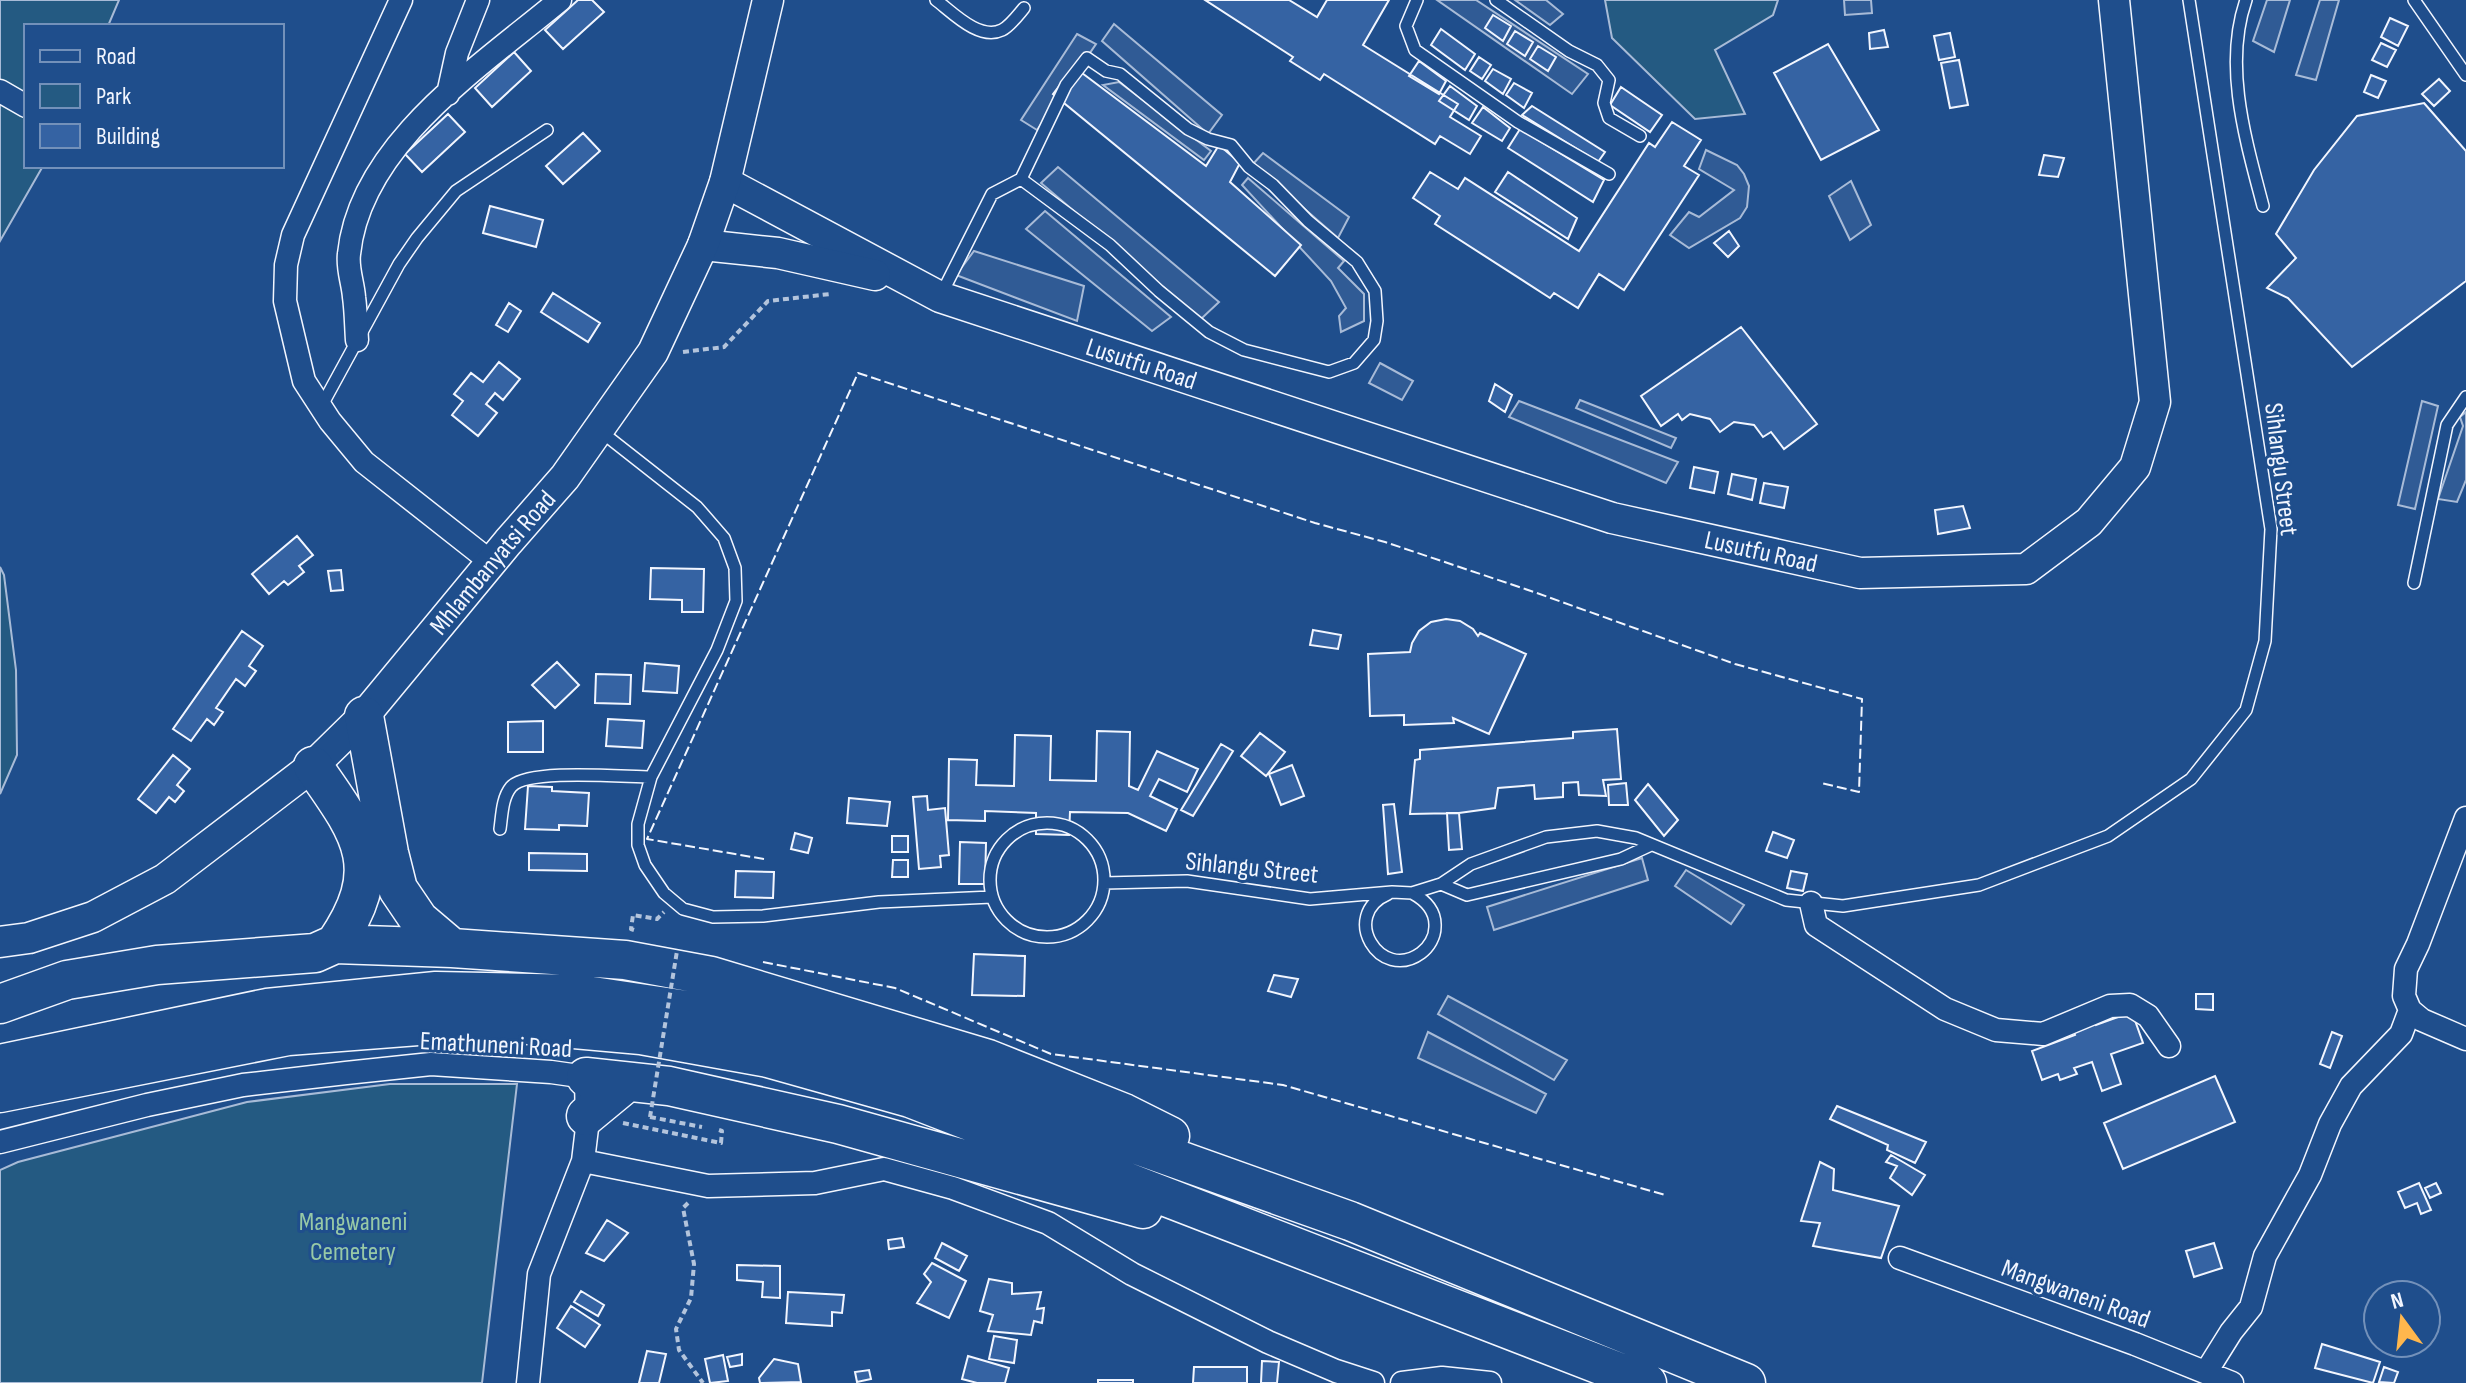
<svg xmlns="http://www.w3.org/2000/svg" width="2466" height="1383" viewBox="0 0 2466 1383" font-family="'Sofia Sans Condensed',sans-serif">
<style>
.green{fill:#245a82;stroke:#a8bbd7;stroke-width:2}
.parking{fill:#305b95;stroke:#a8bbd7;stroke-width:2}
.building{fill:#3563a3;stroke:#f2f6ff;stroke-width:2}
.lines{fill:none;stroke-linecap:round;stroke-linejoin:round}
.lane-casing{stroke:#f2f6ff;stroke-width:14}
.street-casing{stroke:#f2f6ff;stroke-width:25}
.secondary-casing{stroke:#f2f6ff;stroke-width:33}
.highway-casing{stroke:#f2f6ff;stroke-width:41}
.path{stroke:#b3c4dc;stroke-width:4;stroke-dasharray:6 4;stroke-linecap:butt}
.lane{stroke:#1f4e8c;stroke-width:11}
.street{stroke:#1f4e8c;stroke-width:22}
.secondary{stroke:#1f4e8c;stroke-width:30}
.highway{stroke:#1f4e8c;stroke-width:38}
.path-bridge{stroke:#b3c4dc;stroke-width:4;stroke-dasharray:6 4;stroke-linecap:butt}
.fence{stroke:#f2f6ff;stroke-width:2;stroke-dasharray:10 4;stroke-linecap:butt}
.labels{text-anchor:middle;stroke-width:6;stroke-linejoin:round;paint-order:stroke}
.street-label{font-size:26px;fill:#f2f6ff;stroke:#1f4e8c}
.park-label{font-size:26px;fill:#97c8a6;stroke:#1f4e8c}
</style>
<rect width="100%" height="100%" fill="#1f4e8c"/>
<path class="green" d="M0,0H119L108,26H26V166H43L0,241Z
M1605,0H1778L1773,15L1715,50L1745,114L1695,119L1612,38Z
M0,567L4,575L16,670L17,755L0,794Z
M390,1084H517L482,1383H0V1170L18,1162L247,1102Z"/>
<path class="parking" d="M1437,0H1476L1588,74L1572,94Z
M1515,0H1546L1563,14L1550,25Z
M1844,0H1871L1872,13L1845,15Z
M2267,0H2290L2274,52L2253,41Z
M2320,0H2339L2316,80L2296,75Z
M1114,24L1222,115L1208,134L1102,41Z
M1077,34L1096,44L1037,130L1021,120Z
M1119,82L1211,151L1204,160L1103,85Z
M1706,150L1737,165L1744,174L1749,186L1747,207L1740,218L1689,248L1670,235L1689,212L1699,217L1734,190L1699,169Z
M1263,153L1349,217L1338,238L1253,164Z
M1058,167L1219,302L1201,319L1041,183Z
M1248,178L1344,261L1338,268L1364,294V321L1341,332L1339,316L1346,308L1331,281L1242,185Z
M1851,181L1871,225L1850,240L1829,196Z
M1045,211L1171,317L1152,331L1026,229Z
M974,251L1084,286L1077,321L956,275Z
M1380,363L1413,381L1402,400L1369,383Z
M1580,400L1676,438L1671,448L1576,408Z
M1519,401L1678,462L1666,483L1509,417Z
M2422,401L2438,406L2415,509L2398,505Z
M2466,412V480L2457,502L2438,499L2463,426L2460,417Z
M1642,858L1648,880L1494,930L1487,907Z
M1686,870L1744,905L1731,924L1675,886Z
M1448,996L1567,1060L1554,1080L1438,1014Z
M1428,1032L1546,1094L1536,1113L1418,1058Z"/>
<path class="building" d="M578,0H592L604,12L563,49L545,30Z
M1205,0H1289L1317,17L1327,0H1389L1363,45L1458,104L1450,117L1481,136L1470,154L1440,136L1435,144L1324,74L1320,80L1290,61L1293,57Z
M1493,15L1511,26L1503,41L1485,28Z
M2390,18L2408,26L2398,46L2381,37Z
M1441,29L1475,54L1465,70L1431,45Z
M1884,30L1888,47L1870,49L1869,33Z
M1515,31L1533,42L1525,56L1507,44Z
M1950,33L1955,57L1939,60L1934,36Z
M2381,43L2396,50L2387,67L2372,60Z
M1828,44L1879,130L1821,160L1774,73Z
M1538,46L1556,57L1548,71L1530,59Z
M514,52L531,71L492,107L475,88Z
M1479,57L1491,65L1482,79L1470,71Z
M1959,60L1968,105L1950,108L1941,63Z
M1419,61L1446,81L1439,94L1409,76Z
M1074,67L1206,166L1219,145L1240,163L1230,182L1301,245L1275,276L1053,94Z
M1493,69L1511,79L1503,94L1485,81Z
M2371,75L2386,81L2378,98L2364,92Z
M2439,79L2450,91L2434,106L2422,94Z
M1514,83L1532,93L1524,108L1506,95Z
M1450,86L1477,106L1469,120L1439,101Z
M1621,87L1662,115L1650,132L1610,105Z
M2424,103L2466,151V281L2352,367L2288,298L2267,288L2296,258L2276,234L2314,170L2357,116Z
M1532,106L1605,152L1598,162L1522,115Z
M1483,107L1510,128L1502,141L1472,123Z
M448,114L465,132L422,172L405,154Z
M1672,122L1701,140L1684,166L1699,175L1624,290L1599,274L1578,308L1554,293L1550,298L1435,224L1440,216L1413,198L1430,172L1458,189L1465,178L1579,251L1649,143L1655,147Z
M1520,129L1604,180L1593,202L1508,148Z
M583,133L600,151L563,184L546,166Z
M2044,155L2064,158L2058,177L2039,175Z
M1508,172L1577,218L1568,239L1495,192Z
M490,206L543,220L536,247L483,233Z
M1729,231L1739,246L1728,257L1714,243Z
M553,293L600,323L588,342L541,312Z
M509,303L521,311L508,332L496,325Z
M1741,327L1817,424L1784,449L1771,432L1763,437L1754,425L1734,422L1720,432L1710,419L1690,414L1682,420L1678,414L1661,426L1641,396Z
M499,362L520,379L503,400L495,393L486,404L497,413L478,436L452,415L463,401L454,394L471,373L483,382Z
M1495,384L1512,395L1505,412L1489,401Z
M1694,467L1718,472L1714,493L1690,488Z
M1732,474L1756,479L1752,500L1728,494Z
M1764,483L1788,487L1784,508L1760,503Z
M1963,506L1970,528L1938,534L1935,510Z
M297,536L313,555L299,566L304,572L288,585L284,581L269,594L252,574Z
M651,568L704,569L703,612H682V600L650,599Z
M341,570L343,590L331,591L328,571Z
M1446,619L1460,621L1473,629L1478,636L1480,633L1526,654L1489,734L1453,718L1454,723L1404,725V715L1370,716L1368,654L1410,652L1412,643L1419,631L1431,622Z
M1313,630L1341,635L1338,649L1310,645Z
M242,631L263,646L249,666L256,671L245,686L236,679L216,708L223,712L214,725L207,719L191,741L173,729Z
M557,662L579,685L555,708L532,685Z
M645,663L679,666L677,693L643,691Z
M596,674L631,675L630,704L595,703Z
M608,719L644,721L642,748L606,746Z
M543,721V752H508V722Z
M1617,729L1621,779L1603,780L1606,796L1579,795L1578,782L1563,783V797L1535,799L1534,785L1498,788L1495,808L1459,813L1410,814L1415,760L1420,759V750L1573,738V732Z
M1097,731L1130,732L1129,786L1138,790L1157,751L1198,769L1187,792L1159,779L1150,796L1177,809L1166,831L1128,813L1070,812L1069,835L1036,834V813L985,811V821L948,820L949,759L977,760L976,785L1014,786L1015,735L1051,736L1050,780L1096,781Z
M1260,733L1285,752L1266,776L1241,756Z
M1221,744L1233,751L1193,816L1181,810Z
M173,755L190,769L177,785L184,791L175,802L169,797L156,813L138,799Z
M1292,765L1304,796L1281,805L1269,774Z
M1626,783L1628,805H1609L1608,785Z
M1648,784L1678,820L1664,836L1635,800Z
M528,786L552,787V791L589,793L587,826L559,825V830L525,829Z
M927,796L928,810L945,808L949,855L940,856L941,867L919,869L913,797Z
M849,798L890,802L887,826L847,823Z
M1394,804L1402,872L1388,874L1383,805Z
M1447,813H1459L1462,849L1449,850Z
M1773,832L1794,840L1787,858L1766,851Z
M795,833L812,838L808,853L791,849Z
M892,836H908V852H892Z
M960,842L986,843L985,884H959Z
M529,853L587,854V871L529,870Z
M893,860H908V877H892Z
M736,871L774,872L773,898L735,897Z
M1791,871L1807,874L1803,891L1787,888Z
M974,954L1025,956L1024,996L972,995Z
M1274,975L1298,979L1291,997L1268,991Z
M2196,994H2213V1010L2196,1009Z
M2132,1012L2143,1043L2111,1054L2121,1084L2102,1091L2092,1062L2074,1068L2077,1074L2060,1080L2058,1074L2042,1080L2032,1051L2075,1035L2071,1024L2093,1016L2096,1025Z
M2332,1032L2342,1036L2330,1068L2320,1064Z
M2215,1076L2235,1122L2123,1169L2104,1123Z
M1837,1106L1926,1142L1915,1163L1887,1150L1888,1145L1830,1119Z
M1891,1155L1925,1175L1912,1195L1890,1178L1897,1166L1886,1162Z
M1820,1162L1834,1169L1833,1190L1899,1206L1881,1258L1813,1246L1820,1223L1801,1221Z
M2419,1183L2431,1210L2421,1214L2417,1203L2405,1208L2398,1192Z
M2436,1183L2441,1193L2430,1198L2425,1188Z
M607,1220L628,1233L604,1261L586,1253Z
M902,1238L904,1247L889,1249L888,1240Z
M942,1243L967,1256L959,1271L935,1258Z
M2214,1243L2222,1268L2194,1277L2186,1251Z
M932,1263L966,1281L949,1318L917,1303L931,1282L924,1274Z
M737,1265L780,1266V1298L762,1297L763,1282L737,1280Z
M989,1279L1012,1283V1294L1041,1292L1037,1309L1044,1308L1042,1323L1034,1321L1031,1335L988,1331L993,1315L980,1311Z
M581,1291L604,1305L598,1316L574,1302Z
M788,1292L844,1295L842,1313L832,1312V1326L786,1323Z
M571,1306L600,1325L585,1347L557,1328Z
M994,1336L1017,1340L1014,1363L989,1359Z
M2322,1344L2380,1362L2373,1383L2315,1368Z
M647,1351L666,1354L659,1383H639Z
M742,1354V1365L730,1367L727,1357Z
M723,1355L728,1381L710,1383L705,1359Z
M968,1356L1009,1368L1005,1383H977L962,1379Z
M774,1359L798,1364L801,1382L760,1383L759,1378Z
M1262,1361L1279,1362L1277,1383H1261Z
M1194,1367H1247V1383H1193Z
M2384,1367L2398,1372L2394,1383L2379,1382Z
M869,1370L871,1379L857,1382L855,1372Z
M1098,1380H1133V1383H1098Z"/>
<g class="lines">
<defs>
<path id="lane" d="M936,0C952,12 979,41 1002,30C1010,26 1018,15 1024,8
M1417,0L1406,26L1415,50L1518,122L1609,174
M1496,0L1569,51L1597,65L1609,80L1604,103L1609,118L1640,136
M2246,0C2223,66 2246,141 2263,206
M2414,0L2466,75
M940,297L992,194L1021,179L1066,85L1087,58L1106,71L1120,74L1188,129L1208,139L1231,145L1249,167L1273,185L1308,221L1357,262L1375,291L1377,321L1374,340L1354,363L1329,372L1244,350L1209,332L1159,291L1110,245L1021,179
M321,407L399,264L417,238L456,191L547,130
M599,430L697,507L724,538L735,568L736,601L717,650L651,777L638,824V845L645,865L664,893L683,909L713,917L763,916L879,902L992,897
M2414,583L2447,425L2466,397
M990 880a57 57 0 1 1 114 0a57 57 0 1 1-114 0Z
M500,829C502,815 502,798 511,787C527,768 624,777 651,777
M1104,883L1187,881L1310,899L1392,892L1412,893L1441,884L1471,864L1546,837L1597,831L1636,838L1786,900L1843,906L1979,885L2108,836L2191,779L2246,710L2265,641L2271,529L2189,0
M1441,884L1467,895L1621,859L1651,845
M1388,894C1339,915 1380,983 1421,953C1429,947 1435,937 1435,927C1436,911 1425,900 1412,893"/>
<path id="street" d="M401,0L293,235L286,265L285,301L304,381L330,421L364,462L491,562
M0,91L26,106
M448,94L457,53L478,0
M357,340C356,326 356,311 354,297C353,283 347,268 349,254C360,144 481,66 560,0
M2466,818L2418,944L2406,969L2404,996L2410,1010L2422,1020L2466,1039
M1811,903L1816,925L1945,1009L1996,1030L2043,1034L2110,1006L2130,1005L2148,1016L2169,1046
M0,1142L147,1105L243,1085L346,1073L431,1064L551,1072L586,1077L587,1128L583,1161L539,1274L528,1383
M583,1161L708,1186L815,1183L884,1169L953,1188L1048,1223L1132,1274L1268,1342L1336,1371L1373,1383
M1900,1258L2135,1344L2232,1383
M2206,1372L2231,1332L2251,1307L2265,1256L2310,1175L2330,1124L2351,1086L2401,1034L2410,1010
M1402,1383L1442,1378L1490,1383"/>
<g id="secondary">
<path id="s1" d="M725,182L940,297L1612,518L1860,573L2026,569L2089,522L2135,467L2155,402L2114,0"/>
<path d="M703,245L778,253L875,275"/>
<path id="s2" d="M0,942L29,938L93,917L165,879L313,766L364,716L508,542L565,477L653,352L703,245L725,182L768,0"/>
</g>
<path id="highway" d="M364,716L389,853L398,889L419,920L452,948
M313,766C360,833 388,867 335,944
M0,1004L67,980L157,965L315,953L335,944L452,948L625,960L711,976L988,1059L1124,1113L1170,1136
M0,1064L267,1008L436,991L579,994L740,1018L896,1059L1350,1221L1746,1383
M586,1077L669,1086L838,1124L1143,1209
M0,1093L288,1036L483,1021L641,1035L768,1058L910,1098L1647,1383
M586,1116L626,1083"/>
</defs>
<use href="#lane" class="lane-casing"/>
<use href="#street" class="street-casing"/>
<use href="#secondary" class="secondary-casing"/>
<use href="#highway" class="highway-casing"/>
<path class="path" d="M683,352L724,347L768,301L830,294
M634,930L631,929L633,915L657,919L664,912
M650,1117L702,1127
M623,1123L721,1143L722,1131L719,1130
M688,1203L683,1208L694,1264L691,1298L676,1329L679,1350L703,1383"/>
<use href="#lane" class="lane"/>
<use href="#street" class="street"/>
<use href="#secondary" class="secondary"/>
<use href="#highway" class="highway"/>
<path class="path-bridge" d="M650,1117L677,951"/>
<path class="fence" d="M764,859L647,839L858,373L1315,523L1385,542L1534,592L1735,664L1862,699L1859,792L1821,783
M763,962L895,988L1051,1054L1283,1085L1665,1195"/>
</g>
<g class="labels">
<g class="street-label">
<text dy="9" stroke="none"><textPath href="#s1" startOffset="456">Lusutfu Road</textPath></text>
<text transform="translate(2282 469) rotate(83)" y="9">Sihlangu Street</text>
<text dy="9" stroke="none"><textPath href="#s1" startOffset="1104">Lusutfu Road</textPath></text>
<text dy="9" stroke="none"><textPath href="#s2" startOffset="636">Mhlambanyatsi Road</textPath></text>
<text transform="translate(1252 867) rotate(6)" y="9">Sihlangu Street</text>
<text transform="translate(496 1044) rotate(3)" y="9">Emathuneni Road</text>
<text transform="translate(2076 1293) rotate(20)" y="9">Mangwaneni Road</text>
</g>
<g class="park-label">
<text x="353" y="1230">Mangwaneni<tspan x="353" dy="30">Cemetery</tspan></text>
</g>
</g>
<rect x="24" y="24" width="260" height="144" fill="#1f4e8c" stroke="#7391ba" stroke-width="2"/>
<rect x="40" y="50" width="40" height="12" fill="#1f4e8c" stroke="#7391ba" stroke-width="2"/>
<text x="96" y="64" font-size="24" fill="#f2f6ff">Road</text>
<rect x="40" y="84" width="40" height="24" fill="#245a82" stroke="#7391ba" stroke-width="2"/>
<text x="96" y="104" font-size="24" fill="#f2f6ff">Park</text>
<rect x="40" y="124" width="40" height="24" fill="#3563a3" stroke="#7391ba" stroke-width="2"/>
<text x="96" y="144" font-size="24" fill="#f2f6ff">Building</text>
<g transform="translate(2402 1319) rotate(345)"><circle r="38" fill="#1f4e8c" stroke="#7391ba" stroke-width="2"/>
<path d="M0-6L14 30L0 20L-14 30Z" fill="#ffb74d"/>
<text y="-12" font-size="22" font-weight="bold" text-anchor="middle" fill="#f2f6ff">N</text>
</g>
</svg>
